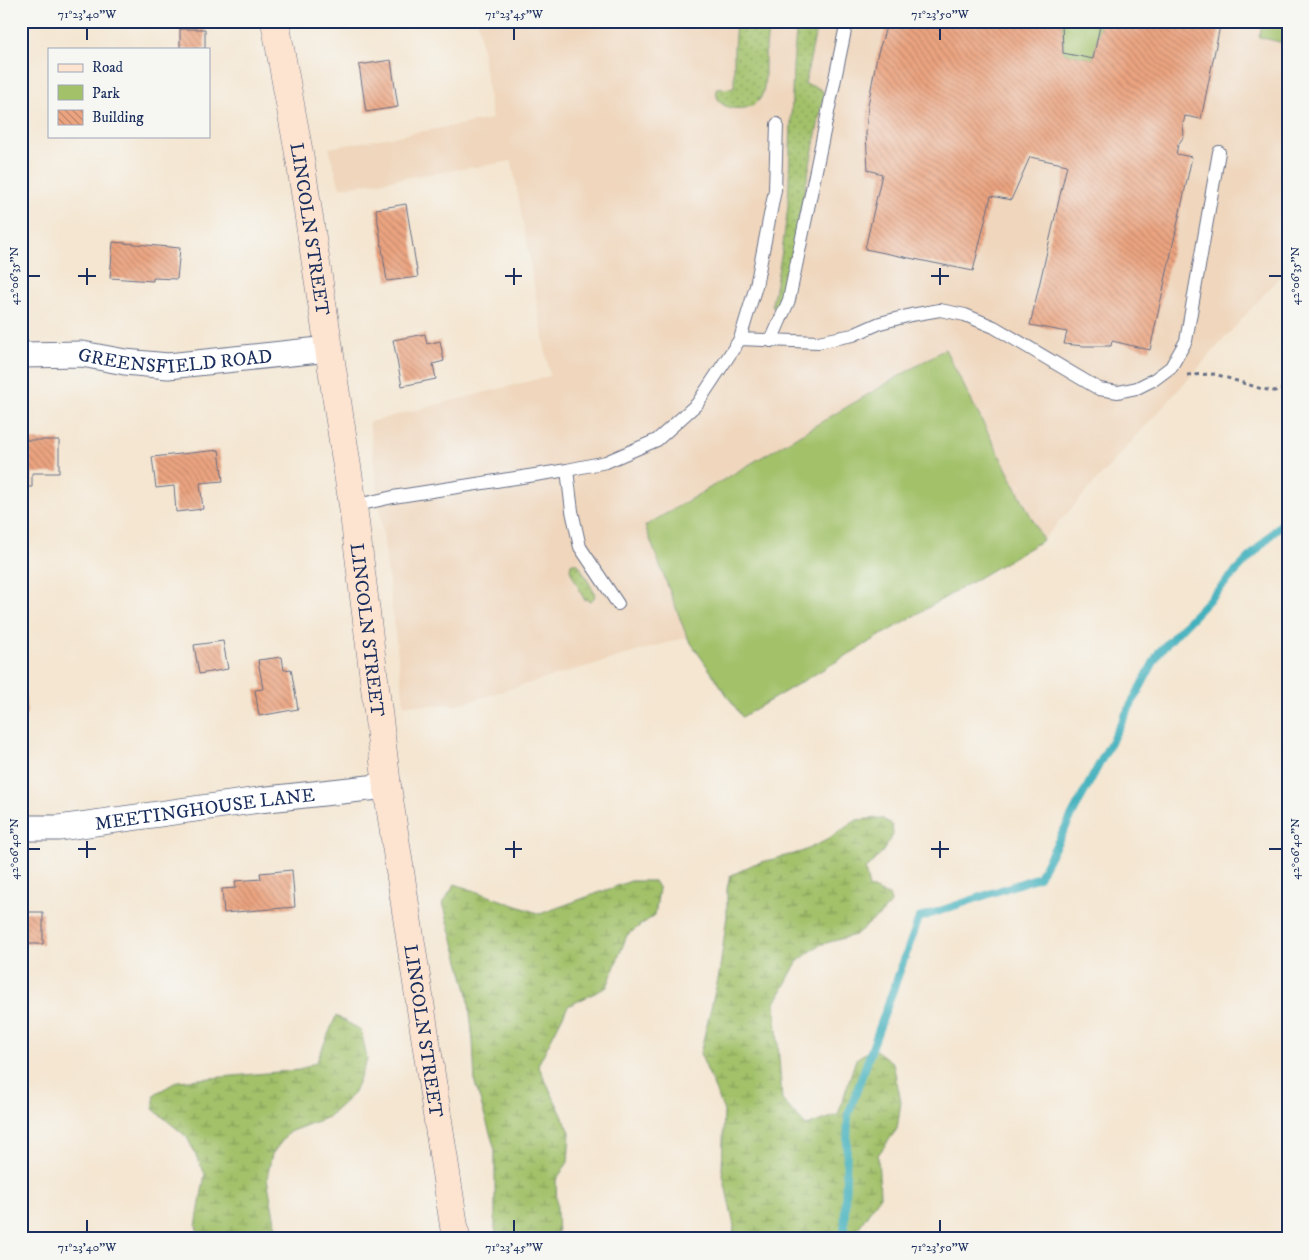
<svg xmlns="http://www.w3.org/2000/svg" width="1309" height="1260" viewBox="0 0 1309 1260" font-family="'IM FELL DW Pica',serif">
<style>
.built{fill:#efd6bc}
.grass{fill:url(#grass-dots);stroke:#5e7864}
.wetland{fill:url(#wetland-marsh);stroke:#5e7864}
.park{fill:#a2c169;stroke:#5e7864}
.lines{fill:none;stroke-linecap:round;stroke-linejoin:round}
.stream{stroke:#42b1bd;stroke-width:8}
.building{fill:url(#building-back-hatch)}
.service-casing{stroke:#676f86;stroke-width:14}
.minor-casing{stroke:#676f86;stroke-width:27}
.secondary-casing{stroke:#676f86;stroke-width:29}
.path{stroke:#676f86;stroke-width:3;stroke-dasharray:4 4;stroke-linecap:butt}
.service{stroke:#fff;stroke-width:12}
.minor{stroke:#fff;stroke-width:25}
.secondary{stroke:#fde4d1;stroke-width:28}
.ticks{fill:none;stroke:#1b2f5e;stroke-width:2}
.labels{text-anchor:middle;stroke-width:4;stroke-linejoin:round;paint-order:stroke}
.street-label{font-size:19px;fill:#1b2f5e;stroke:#f6f6f2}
.neatline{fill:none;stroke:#1b2f5e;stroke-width:2}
.ticks-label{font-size:12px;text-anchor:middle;fill:#1b2f5e}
</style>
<defs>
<pattern id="grass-dots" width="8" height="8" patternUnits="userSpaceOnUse" patternTransform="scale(1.25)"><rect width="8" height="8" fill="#a2c169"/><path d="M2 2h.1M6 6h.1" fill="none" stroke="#839d5a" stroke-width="1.8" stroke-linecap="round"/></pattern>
<pattern id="wetland-marsh" width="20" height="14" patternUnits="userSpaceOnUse" patternTransform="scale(1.25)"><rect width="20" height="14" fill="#a2c169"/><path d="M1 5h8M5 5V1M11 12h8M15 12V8" fill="none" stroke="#839d5a"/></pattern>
<pattern id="building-back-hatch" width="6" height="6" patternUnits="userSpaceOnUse" patternTransform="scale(1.25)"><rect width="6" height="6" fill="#eca480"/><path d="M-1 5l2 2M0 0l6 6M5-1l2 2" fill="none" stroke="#be866c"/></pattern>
</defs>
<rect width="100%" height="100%" fill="#f6f6f2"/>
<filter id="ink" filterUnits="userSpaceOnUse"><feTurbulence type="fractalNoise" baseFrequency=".02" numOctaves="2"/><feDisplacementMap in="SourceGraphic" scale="10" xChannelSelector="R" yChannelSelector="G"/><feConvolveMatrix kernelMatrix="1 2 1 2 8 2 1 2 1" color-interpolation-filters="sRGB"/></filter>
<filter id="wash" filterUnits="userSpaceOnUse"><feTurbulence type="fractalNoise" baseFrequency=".0096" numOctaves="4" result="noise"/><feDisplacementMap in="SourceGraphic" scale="20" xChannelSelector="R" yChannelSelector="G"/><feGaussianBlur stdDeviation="1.12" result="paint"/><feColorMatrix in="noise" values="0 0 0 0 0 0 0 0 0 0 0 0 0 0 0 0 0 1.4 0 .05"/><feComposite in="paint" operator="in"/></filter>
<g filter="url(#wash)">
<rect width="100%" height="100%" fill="#f4e6d1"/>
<path class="built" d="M478,21H1288V268L1043,540L742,717L687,637L456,705H404L369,422L550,376L512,161L340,188L329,148L492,119Z"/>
<path class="grass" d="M736,21H769C768,33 766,44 765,56C765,67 766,89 761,97C752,115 712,112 717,89L734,88V49Z
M797,21H839L838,26L835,28L817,25L805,84L816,87L822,90L824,95L787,278L778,307L774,308L772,304L782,251L788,207L793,66Z
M573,563H577L579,565L595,594L594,598L591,601L584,599L570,570L571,564Z"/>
<path class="wetland" d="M881,818L892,825L893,835L883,851L865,870L869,887L879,892L889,895L891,903L881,914L855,935L819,945L797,962L775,1003L782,1100L806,1126L838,1115L856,1059L873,1048L893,1063L901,1102L897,1129L878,1155L880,1196L851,1239H733L734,1226L722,1170L724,1111L700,1053L719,975L727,916V889L730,876L754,864L801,852L825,841L857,820Z
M631,881H654L659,889L655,915L627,935L607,987L568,1006L538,1065L570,1132L568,1162L556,1180L558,1239H498L495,1228V1150L475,1083L473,1041L468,994L443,903L455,884L540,914Z
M336,1016L361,1030L367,1059L354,1093L328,1117L289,1132L272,1154L267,1178L278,1239H200L196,1226L205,1174L187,1137L153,1109L155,1094L178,1081L300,1070L317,1061Z"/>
<path class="park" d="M1062,21H1101L1093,59L1063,53Z
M1263,21H1288V44L1259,37Z
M945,349L1043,540L742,717L687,637L645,526Z"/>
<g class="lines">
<path class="stream" d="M844,1239L848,1115L919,918L1039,877L1159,652L1288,517"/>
</g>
<g id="blocks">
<path class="building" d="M888,21H1062L1063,53L1093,59L1101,21H1221L1201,119L1185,116L1183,125L1184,136L1178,145L1176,154L1192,157L1150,350L1112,341L1111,346H1084L1064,344L1067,332L1030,325L1067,165L1030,157L1011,200L991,196L973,271L865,249L882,174L868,170L866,134L868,105L877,56Z
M180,29H205V49H180Z
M391,60L398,107L366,112L359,65Z
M406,204L418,277L387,281L376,209Z
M113,242L180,248L177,279L153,278V281L110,278Z
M425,334L427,344L440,341L444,361L433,364L436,379L402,386L393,340Z
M21,440H59V473H32V487H21Z
M219,450L223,481L200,483L203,509L176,512L174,486L156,488L152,457Z
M223,641L228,669L199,674L194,645Z
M282,657L284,670L291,669L298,709L259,716L255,690L263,689L258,660Z
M24,684L27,714L21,715V685Z
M292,870L295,907L224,913L222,889L236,888L235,881L261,879L260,873Z
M21,912H43V944H21Z"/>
</g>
</g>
<g filter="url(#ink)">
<use href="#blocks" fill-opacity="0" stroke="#676f86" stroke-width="1"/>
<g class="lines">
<defs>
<path id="service" d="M740,339L818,342L853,335L880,323L911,315L940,310L965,315L994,327L1099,389L1118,392L1137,388L1155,379L1171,367L1186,341L1219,152
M771,341L789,300L791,290L847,21
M567,470L572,511L580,547L618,604
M353,506L393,497L567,470L606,462L657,440L697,404L740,339L756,286L775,190L777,124"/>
<g id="minor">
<path id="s1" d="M21,355L82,354L125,362L168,366L329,349"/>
<path id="s2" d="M21,828H59L259,800L387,786"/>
</g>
<g id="secondary">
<path id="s3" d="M275,21L300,159L353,506L387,786L456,1239"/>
</g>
</defs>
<use href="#service" class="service-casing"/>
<use href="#minor" class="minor-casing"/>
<use href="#secondary" class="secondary-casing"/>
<path class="path" d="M1187,375L1215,374L1262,389L1274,391L1288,388"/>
<use href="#service" class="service"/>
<use href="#minor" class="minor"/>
<use href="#secondary" class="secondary"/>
</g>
</g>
<path class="ticks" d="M87,28V40M514,28V40M940,28V40M87,268V285M514,268V285M940,268V285M28,276H40M78,276H96M505,276H522M931,276H949M1269,276H1282M87,841V858M514,841V858M940,841V858M28,849H40M78,849H96M505,849H522M931,849H949M1269,849H1282M87,1220V1232M514,1220V1232M940,1220V1232"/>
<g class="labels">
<g class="street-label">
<text dy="7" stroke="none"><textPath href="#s3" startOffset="211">LINCOLN STREET</textPath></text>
<text dy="7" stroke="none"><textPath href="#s1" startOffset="155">GREENSFIELD ROAD</textPath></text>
<text dy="7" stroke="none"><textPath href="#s3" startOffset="616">LINCOLN STREET</textPath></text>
<text dy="7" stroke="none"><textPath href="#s2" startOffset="185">MEETINGHOUSE LANE</textPath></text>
<text dy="7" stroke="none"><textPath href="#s3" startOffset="1021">LINCOLN STREET</textPath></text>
</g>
</g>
<rect width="1309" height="1260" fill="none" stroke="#f6f6f2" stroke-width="55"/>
<rect x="48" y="48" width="162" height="90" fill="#f6f6f2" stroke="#9ea6b7"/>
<rect x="58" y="64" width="25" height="8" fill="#fde4d1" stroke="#9ea6b7"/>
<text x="92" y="72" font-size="15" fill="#1b2f5e">Road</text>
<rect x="58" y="85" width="25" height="15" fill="#a2c169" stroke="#9ea6b7"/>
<text x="92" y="98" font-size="15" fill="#1b2f5e">Park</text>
<rect x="58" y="110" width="25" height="15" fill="url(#building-back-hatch)" stroke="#9ea6b7"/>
<text x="92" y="122" font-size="15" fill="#1b2f5e">Building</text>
<rect x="28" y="28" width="1254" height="1204" class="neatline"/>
<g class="ticks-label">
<text x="87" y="18">71°23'40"W</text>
<text x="514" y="18">71°23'45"W</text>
<text x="940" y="18">71°23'50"W</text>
<text transform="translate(1295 276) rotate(-90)" y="4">42°06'35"N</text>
<text transform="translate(14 276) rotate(-90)" y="4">42°06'35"N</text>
<text transform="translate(1295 849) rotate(-90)" y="4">42°06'40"N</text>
<text transform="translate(14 849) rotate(-90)" y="4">42°06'40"N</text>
<text x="87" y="1251">71°23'40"W</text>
<text x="514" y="1251">71°23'45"W</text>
<text x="940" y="1251">71°23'50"W</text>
</g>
</svg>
